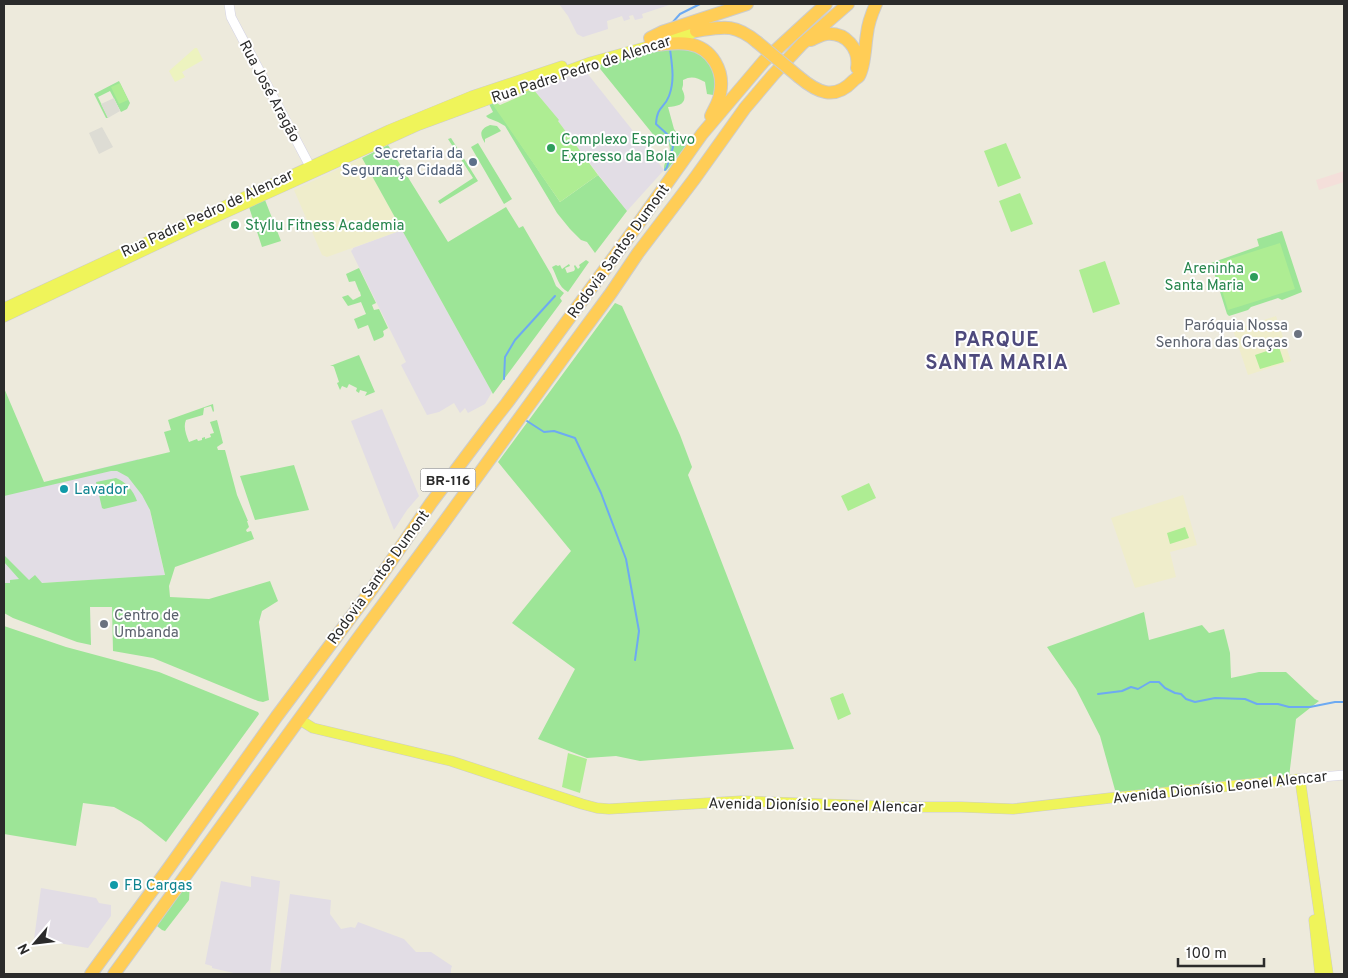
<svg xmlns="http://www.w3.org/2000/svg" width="1348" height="978" viewBox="0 0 1348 978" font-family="Overpass,sans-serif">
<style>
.industrial{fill:#e2dde5}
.education{fill:#efedcb}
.medical{fill:#f4dfda}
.green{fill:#9de597}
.sand{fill:#edf3bf}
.pitch{fill:#aeed93}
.plaza{fill:#dddcd4}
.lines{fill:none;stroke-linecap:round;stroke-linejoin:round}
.stream{stroke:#6daaf2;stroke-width:2}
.minor-casing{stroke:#d3d2e4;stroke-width:10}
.major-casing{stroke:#ccc;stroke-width:11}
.highway-casing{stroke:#ccc;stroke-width:14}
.minor{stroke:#fff;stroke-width:9}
.major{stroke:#eff45a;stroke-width:10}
.highway{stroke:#ffcd56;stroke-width:12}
.highway-bridge-casing{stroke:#ccc;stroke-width:14;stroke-linecap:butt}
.highway-bridge{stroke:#ffcd56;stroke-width:12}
.leisure-dot{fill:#2e9e5b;stroke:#fff;stroke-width:2}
.service-dot{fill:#5c6f8a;stroke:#fff;stroke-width:2}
.worship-dot{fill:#6b7280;stroke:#fff;stroke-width:2}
.culture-dot{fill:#0f9aa8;stroke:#fff;stroke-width:2}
.labels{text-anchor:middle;stroke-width:4;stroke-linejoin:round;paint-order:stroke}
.shield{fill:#fff;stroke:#6b6b6b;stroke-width:1}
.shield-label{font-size:14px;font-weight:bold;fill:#2b2b2b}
.street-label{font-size:15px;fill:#2b2b2b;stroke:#fff}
.leisure-label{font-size:15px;fill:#27864d;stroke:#fff;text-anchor:start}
.service-label{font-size:15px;fill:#4e5e75;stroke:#fff;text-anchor:end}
.worship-label{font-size:15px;fill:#5b616d;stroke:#fff;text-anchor:end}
.culture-label{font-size:15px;fill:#0d838f;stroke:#fff;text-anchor:start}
.district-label{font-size:20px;font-weight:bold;letter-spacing:1px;fill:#4e4a7d;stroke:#fff}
</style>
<rect width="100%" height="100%" fill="#edeadc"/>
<path class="industrial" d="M559,4H672L642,14L643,18L635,20L633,15L629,16L630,19L624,21L622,16L607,21L608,29L583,37L577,34L568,16Z
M587,73L664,170L627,211L583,155L558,121V120L535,91L543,88L544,85L575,74L579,76Z
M402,230L492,392L485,404L468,413L465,408L460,413L454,403L439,412L427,415L401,365L406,362L351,251L353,249V248Z
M382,409L419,496L407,510L394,530L351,421Z
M138,459L165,576L4,585V492Z
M251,876L280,881L270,974H238L212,968V966L205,964L221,881L251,887Z
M41,888L96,898L99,903L111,905V916L88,948L34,939Z
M290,894L331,900L330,914L341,929L351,927L355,928L358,922L404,939L416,952H431L452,966L451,969V974H280Z"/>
<path class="education" d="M362,158L402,230L327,257L322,255L294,190Z
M1276,316L1291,361L1248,375L1233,330Z
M1183,495L1197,545L1170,552L1176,577L1135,588L1111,518Z"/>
<path class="medical" d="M1344,171V182L1319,190L1316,180Z"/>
<path class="green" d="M665,46L700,49L717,75L713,99V95L707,94L705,82C697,78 692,75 683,80V85L682,89C689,103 680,106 668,107L674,129L686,146L666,171L664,169C664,163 666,162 668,157C672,149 669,140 663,135L656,138L597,65Z
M119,81L130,103L127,109L121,112L110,91L98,97L108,118H106L94,94Z
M492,102L560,202L598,175L627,211L595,253L587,242L581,240L570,229L557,213L505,126L498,122L488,118L486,116L493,112L489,104Z
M490,125L497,126L501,131L485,139V143C479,134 480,129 490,125Z
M451,138L478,181L440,204L438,201L473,178L448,139Z
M478,143L512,199L504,204L471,147Z
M388,145L448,242L506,207L519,228L523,226L551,274L556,286L564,293L560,298L562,301L493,394L362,158Z
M265,200L281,241L262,247L249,207Z
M1282,231L1302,292L1282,300L1278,298L1251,307L1248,310L1229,316L1227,314L1211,263L1259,246L1257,239Z
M586,260L589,262L568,292C558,287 557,276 552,267L556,265L558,266L560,265L562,269L569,264L570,266L565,268L567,273L574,271L575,269L574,266L575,265L578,269L580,267L579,265Z
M359,268L376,303L372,305L374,310L379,309L388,328L383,331L384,335L383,337L374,341L368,325L358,329L354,319L366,314L361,302L348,306L342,297L348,295L353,300L361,296L360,292L359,291L355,281L349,282L346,274Z
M615,303L622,306L680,435L692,467L688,475L794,749L640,761L616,756L587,758L538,739L575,669L512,623L571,551L498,462Z
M359,355L375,392L365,396L367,392L360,390L359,393L356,391L357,388L349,384L347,388L342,386L340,390L337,383L339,382L334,367L333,366H330Z
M4,388L44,482L170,452L164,432L171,430L168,420L213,404L214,411L213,412L211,406L204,408L203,415L186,420C183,427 186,434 189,442L197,439L198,441L202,440V438L205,437V439L211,437L210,434L214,433L210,422L217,420L223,443L217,447L218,450H225L237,495L248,521H247L249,527L246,530L247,532L251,531L254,539L175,567L169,586L170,597L209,599L270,581L278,601L262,611L259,622L269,700L263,702L258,701L153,658L113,651L112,607H90L91,645L77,642L13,618L4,613V580V583H10V580L19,579L4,562V555L29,580L35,575L42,583L165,575L150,510L142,495L128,477L117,471H111L4,496Z
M294,465L309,510L255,520L240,476Z
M116,478C126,482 133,490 137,501L104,509L102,508L96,482Z
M1144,612L1149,640L1202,625L1209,633L1224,629L1230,653L1231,678L1259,672H1286L1315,699L1319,701L1296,719L1289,777L1121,793L1115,790L1100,736L1076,689L1047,647Z
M4,626L66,647L159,672L258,712L259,714L166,842L141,822L114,807L83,803L76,846L4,834Z
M190,880L189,900L165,931L162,930L157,926Z"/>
<path class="sand" d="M195,48H197L203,60L182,72L185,77L175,82L169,71Z"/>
<path class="pitch" d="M120,83L128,100L119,104L111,87Z
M533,89L559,120L558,121L598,175L560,202L493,105L497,103L500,105L523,95L522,93Z
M1006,143L1021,178L998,187L984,151Z
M1020,193L1033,224L1011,232L999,201Z
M1280,243L1295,289L1228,310L1214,264Z
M1105,261L1120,304L1093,313L1079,270Z
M1279,347L1284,362L1260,369L1255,355Z
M869,483L876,498L848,511L841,496Z
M1185,527L1189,538L1170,544L1167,533Z
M843,693L851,714L838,720L830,698Z
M568,753L587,759L580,793L562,787Z"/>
<path class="plaza" d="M114,98L120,111L108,118L101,104Z
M102,127L113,147L99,154L89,133Z"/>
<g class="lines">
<path class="stream" d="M672,23L680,14L700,4
M665,170L667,167L673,147L667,134L656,124C657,106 664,109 669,96C675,80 672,65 670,49
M504,379L505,357L515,340L555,296
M527,421L544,432L554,431L575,438L601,493L626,559L639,631L635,660
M1098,694L1122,691L1131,687L1138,689L1150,682H1159L1165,688L1175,693L1181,694L1186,699L1195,702L1215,698L1245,699L1257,704H1278L1289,707H1310L1335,702H1344"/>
<defs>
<path id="minor" d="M229,4L231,17L313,172
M1300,779L1344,775"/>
<path id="major" d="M4,308L389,130L472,96L562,66
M4,317L194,227L419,125L591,62L649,46L673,37L691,34L696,31
M300,720L313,728L451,761L582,804L597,808L609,809L741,801L904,807H961L1013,809L1110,798L1300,779L1328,974
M1314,920L1320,974"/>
<path id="highway" d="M696,31C723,27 734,23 757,42
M650,38L662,32L747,4
M811,40C815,38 820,35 826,34C846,32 860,49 857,68
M649,46C662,44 676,42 689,44C712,48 725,71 720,94C719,102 714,109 711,116
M799,77C817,92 834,101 853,81C855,79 857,78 859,76C865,66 865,45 867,34C868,23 872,13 876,4
M91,974L168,869L277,716L372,589L431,503L492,422L507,403L636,227L702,134L764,61L826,4
M114,974L359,637L442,525L566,354L611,293L638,253L695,178L745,108L773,75L802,44L848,4"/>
</defs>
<use href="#minor" class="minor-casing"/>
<use href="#major" class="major-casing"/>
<use href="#highway" class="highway-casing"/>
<use href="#minor" class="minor"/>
<use href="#major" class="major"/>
<use href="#highway" class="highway"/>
<defs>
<path id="highway-bridge" d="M757,42L799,77"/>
</defs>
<use href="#highway-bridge" class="highway-bridge-casing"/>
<use href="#highway-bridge" class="highway-bridge"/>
</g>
<g class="leisure-dot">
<circle cx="551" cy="148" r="5"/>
<circle cx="235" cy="225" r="5"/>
<circle cx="1254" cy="277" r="5"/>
</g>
<circle class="service-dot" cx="473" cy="162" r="5"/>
<g class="worship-dot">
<circle cx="1298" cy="334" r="5"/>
<circle cx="104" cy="624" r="5"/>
</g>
<g class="culture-dot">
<circle cx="64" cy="489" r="5"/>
<circle cx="114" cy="885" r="5"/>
</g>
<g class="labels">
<rect class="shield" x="420.5" y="468.5" width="55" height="23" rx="4"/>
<g class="shield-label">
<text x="448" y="485">BR-116</text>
</g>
<g class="street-label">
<text transform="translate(581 69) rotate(-18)" y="5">Rua Padre Pedro de Alencar</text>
<text transform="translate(270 91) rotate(62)" y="5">Rua José Aragão</text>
<text transform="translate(207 213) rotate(-25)" y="5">Rua Padre Pedro de Alencar</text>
<text transform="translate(618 251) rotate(-54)" y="5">Rodovia Santos Dumont</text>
<text transform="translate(378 577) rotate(-54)" y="5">Rodovia Santos Dumont</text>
<text transform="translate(1220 787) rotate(-6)" y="5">Avenida Dionísio Leonel Alencar</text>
<text transform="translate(816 805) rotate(1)" y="5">Avenida Dionísio Leonel Alencar</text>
</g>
<g class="leisure-label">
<text x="561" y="144">Complexo Esportivo<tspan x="561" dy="17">Expresso da Bola</tspan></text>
<text x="245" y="230">Styllu Fitness Academia</text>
<text x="1244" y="273" text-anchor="end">Areninha<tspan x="1244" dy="17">Santa Maria</tspan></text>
</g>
<g class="service-label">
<text x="463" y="158">Secretaria da<tspan x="463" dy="17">Segurança Cidadã</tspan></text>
</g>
<g class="worship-label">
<text x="1288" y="330">Paróquia Nossa<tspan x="1288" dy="17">Senhora das Graças</tspan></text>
<text x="114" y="620" text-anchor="start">Centro de<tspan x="114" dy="17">Umbanda</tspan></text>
</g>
<g class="culture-label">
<text x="74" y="494">Lavador</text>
<text x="124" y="890">FB Cargas</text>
</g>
<g class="district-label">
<text x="997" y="346">PARQUE<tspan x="997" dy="23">SANTA MARIA</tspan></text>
</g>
</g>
<rect width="1348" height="978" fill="none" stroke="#2b2b2b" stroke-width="10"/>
<g transform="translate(35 943) rotate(242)" stroke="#ffffff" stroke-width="4" paint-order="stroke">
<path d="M0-4L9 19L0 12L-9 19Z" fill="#2b2b2b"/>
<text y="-8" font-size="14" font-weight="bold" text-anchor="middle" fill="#2b2b2b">N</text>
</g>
<path d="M1178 958v8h86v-8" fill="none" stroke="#2b2b2b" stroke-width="2.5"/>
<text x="1186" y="958" font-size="15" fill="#2b2b2b" stroke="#ffffff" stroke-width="4" paint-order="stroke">100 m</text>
</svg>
